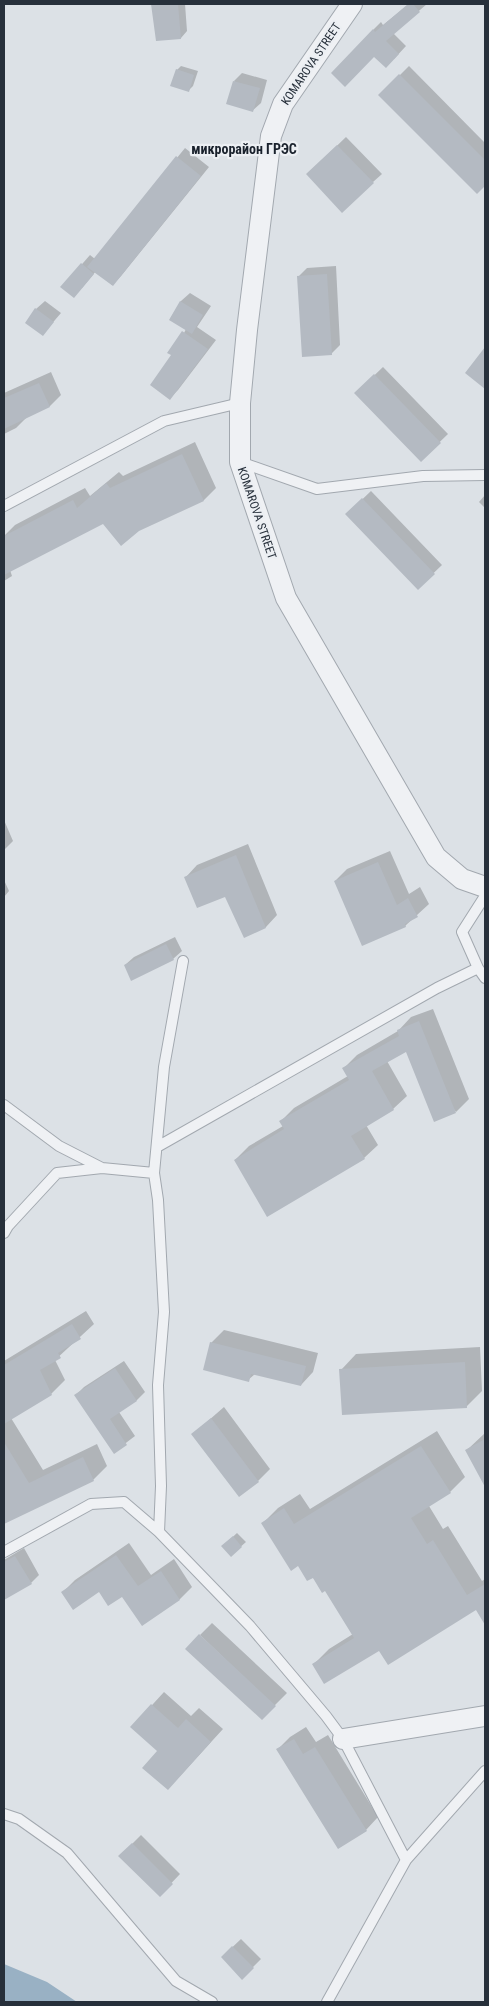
<svg xmlns="http://www.w3.org/2000/svg" width="489" height="2006" viewBox="0 0 489 2006" font-family="'Roboto Condensed',sans-serif">
<style>
.water{fill:#99b1c4}
.shadow{fill:#0003}
.building{fill:#b4bac2}
.lines{fill:none;stroke-linecap:round;stroke-linejoin:round}
.service-casing{stroke:#a2a8af;stroke-width:12}
.minor-casing{stroke:#a2a8af;stroke-width:22}
.service{stroke:#eff1f4;stroke-width:10}
.minor{stroke:#eff1f4;stroke-width:20}
.labels{text-anchor:middle;stroke-width:4.5;stroke-linejoin:round;paint-order:stroke}
.street-label{font-size:12px;fill:#27303b;stroke:#eceff3}
.neighbourhood-label{font-size:14px;font-weight:bold;fill:#19212c;stroke:#eceff3}
</style>
<rect width="100%" height="100%" fill="#dce1e6"/>
<path class="water" d="M4,1964L47,1982L77,2002H4Z"/>
<path class="shadow" d="M152,4H185L187,31L181,38L157,40Z
M409,4H427L393,33L406,46L394,59L374,55L373,30L381,22L383,25Z
M181,66L198,71L193,86L189,90L177,70Z
M409,66L485,143V184L477,193L380,95Z
M242,73L267,80L261,103L252,111L234,81Z
M346,137L382,174L373,182L316,166Z
M185,148L209,167L121,276L112,285L96,271L82,288L62,287L90,255L95,259Z
M336,266L340,345L331,354L299,276L307,268Z
M190,293L211,306L197,327L216,340L178,390L170,398L173,355L186,329L170,319L181,301Z
M45,301L61,313L43,334L36,309Z
M383,367L448,434L421,460L356,393Z
M51,372L61,395L50,406L28,416L16,428L4,434V393Z
M195,442L216,488L204,500L103,522L17,567L4,541V536L15,525L85,488L90,496L119,472L123,476Z
M371,491L442,565L418,588L347,514Z
M485,495V508L479,502Z
M7,561L12,576L4,581V562Z
M4,820L13,841L4,850Z
M248,844L277,915L266,927L245,936L226,895L186,877L197,865Z
M390,851L409,894L420,887L429,904L405,926L335,881L347,869Z
M4,880L9,891L4,897Z
M175,937L182,951L173,959L125,965L134,957Z
M433,1009L469,1099L456,1112L406,1050L387,1061L407,1096L393,1109L366,1125L378,1145L364,1158L235,1160L249,1146L283,1126L281,1121L294,1108L348,1076L344,1068L357,1055L398,1031L411,1017Z
M86,1311L94,1324L55,1360L65,1380L51,1394L11,1418L43,1470L97,1444L107,1466L93,1480L4,1523V1361Z
M224,1330L318,1353L313,1372L301,1385L255,1374L248,1380L211,1343Z
M480,1347L482,1391L466,1407L341,1370L356,1354Z
M124,1361L145,1392L137,1400L119,1412L135,1436L114,1452L76,1395L84,1387Z
M224,1407L270,1469L258,1481L193,1434Z
M437,1431L465,1477L450,1492L429,1506L443,1529L448,1526L482,1581L485,1579V1623L476,1609L314,1664L329,1649L353,1634L326,1589L298,1565L263,1523L278,1508L300,1494L310,1509Z
M485,1433V1484L467,1450Z
M237,1533L246,1542L231,1555L223,1546Z
M129,1543L151,1575L174,1559L192,1587L180,1599L142,1624L123,1595L99,1591L63,1592L75,1580Z
M24,1548L39,1575L31,1583L4,1599V1560Z
M212,1623L287,1693L274,1706L200,1635Z
M164,1692L191,1716L199,1708L223,1729L180,1776L159,1751L132,1727Z
M306,1727L316,1742L328,1735L378,1817L366,1830L278,1749L290,1737Z
M141,1835L180,1874L160,1895L120,1856Z
M241,1939L261,1959L242,1978L222,1957Z"/>
<path class="building" d="M151,4H178L181,39L156,41Z
M408,4H413L420,12L386,41L399,54L386,68L374,57L345,87L331,73L373,29L375,32Z
M176,69L194,75L189,92L170,86Z
M399,74L485,160V186L477,194L378,95Z
M233,81L260,88L253,112L226,104Z
M337,145L374,183L342,213L306,174Z
M176,156L201,176L113,286L87,267Z
M81,263L94,274L74,298L60,287Z
M327,274L332,355L302,357L297,276Z
M180,301L203,315L192,334L169,320Z
M35,308L54,322L43,336L25,323Z
M182,331L208,349L170,400L150,385L171,355L167,353Z
M485,347V389L465,373Z
M374,374L441,443L421,462L354,393Z
M39,383L50,407L4,429V398Z
M182,454L204,501L139,531L121,546L103,524L4,575V536L73,500L77,508L106,483L110,488Z
M362,498L435,574L418,590L345,514Z
M236,855L266,928L244,938L225,897L197,908L184,877Z
M378,862L397,905L408,898L418,917L405,924L406,927L362,946L334,881Z
M166,944L174,960L131,981L124,965Z
M419,1021L456,1113L434,1122L406,1052L372,1071L394,1110L351,1136L365,1159L267,1217L234,1160L284,1129L279,1121L349,1080L342,1068L399,1036L397,1030Z
M72,1324L81,1339L58,1353L61,1358L40,1370L52,1395L4,1424V1365Z
M210,1342L306,1366L301,1386L251,1374L249,1382L203,1370Z
M465,1362L467,1408L342,1415L339,1369Z
M115,1368L137,1401L110,1419L127,1445L114,1454L74,1395Z
M211,1418L259,1482L239,1497L191,1434Z
M485,1439V1487L465,1450Z
M4,1442L29,1483L83,1457L94,1481L4,1524Z
M421,1446L451,1493L411,1518L427,1544L433,1540L467,1595L485,1584V1625L476,1610L388,1665L379,1651L324,1684L312,1664L354,1638L325,1591L322,1593L313,1578L307,1581L298,1566L291,1571L261,1523L284,1508L294,1524Z
M233,1536L242,1547L231,1557L221,1546Z
M116,1555L138,1586L161,1571L180,1600L142,1626L122,1597L108,1606L99,1592L73,1610L61,1592Z
M15,1556L32,1584L4,1600V1562Z
M199,1634L276,1706L262,1720L185,1649Z
M151,1704L178,1728L186,1719L211,1742L168,1790L142,1768L157,1751L130,1727Z
M294,1739L303,1754L315,1747L367,1831L338,1849L276,1749Z
M132,1843L173,1884L160,1897L118,1856Z
M232,1946L254,1968L242,1980L221,1957Z"/>
<g class="lines">
<defs>
<path id="service" d="M240,462L317,489L423,476L485,475
M4,506L164,421L240,403
M478,968L485,978
M4,1105L59,1146L102,1168L154,1173
M157,1147L437,988L478,968L462,932L485,896
M4,1233L8,1226L57,1173L102,1168
M159,1532L161,1486L158,1385L164,1312L158,1200L154,1173L164,1067L183,961
M4,1552L91,1504L124,1502L159,1532L250,1626L326,1716L343,1739L406,1860
M4,1814L19,1819L67,1853L176,1981L212,2002
M327,2002L406,1860L485,1771"/>
<path id="minor" d="M352,4L283,104L271,136L247,330L240,403V462L286,598L436,857L462,879L485,887
M343,1739L485,1716"/>
</defs>
<use href="#service" class="service-casing"/>
<use href="#minor" class="minor-casing"/>
<use href="#service" class="service"/>
<use href="#minor" class="minor"/>
</g>
<g class="labels">
<g class="street-label">
<text transform="translate(311 64) rotate(-56)" y="4">KOMAROVA STREET</text>
<text transform="translate(257 513) rotate(71)" y="4">KOMAROVA STREET</text>
</g>
<g class="neighbourhood-label">
<text x="244" y="154">микрорайон ГРЭС</text>
</g>
</g>
<rect width="489" height="2006" fill="none" stroke="#27303b" stroke-width="10"/>
</svg>
